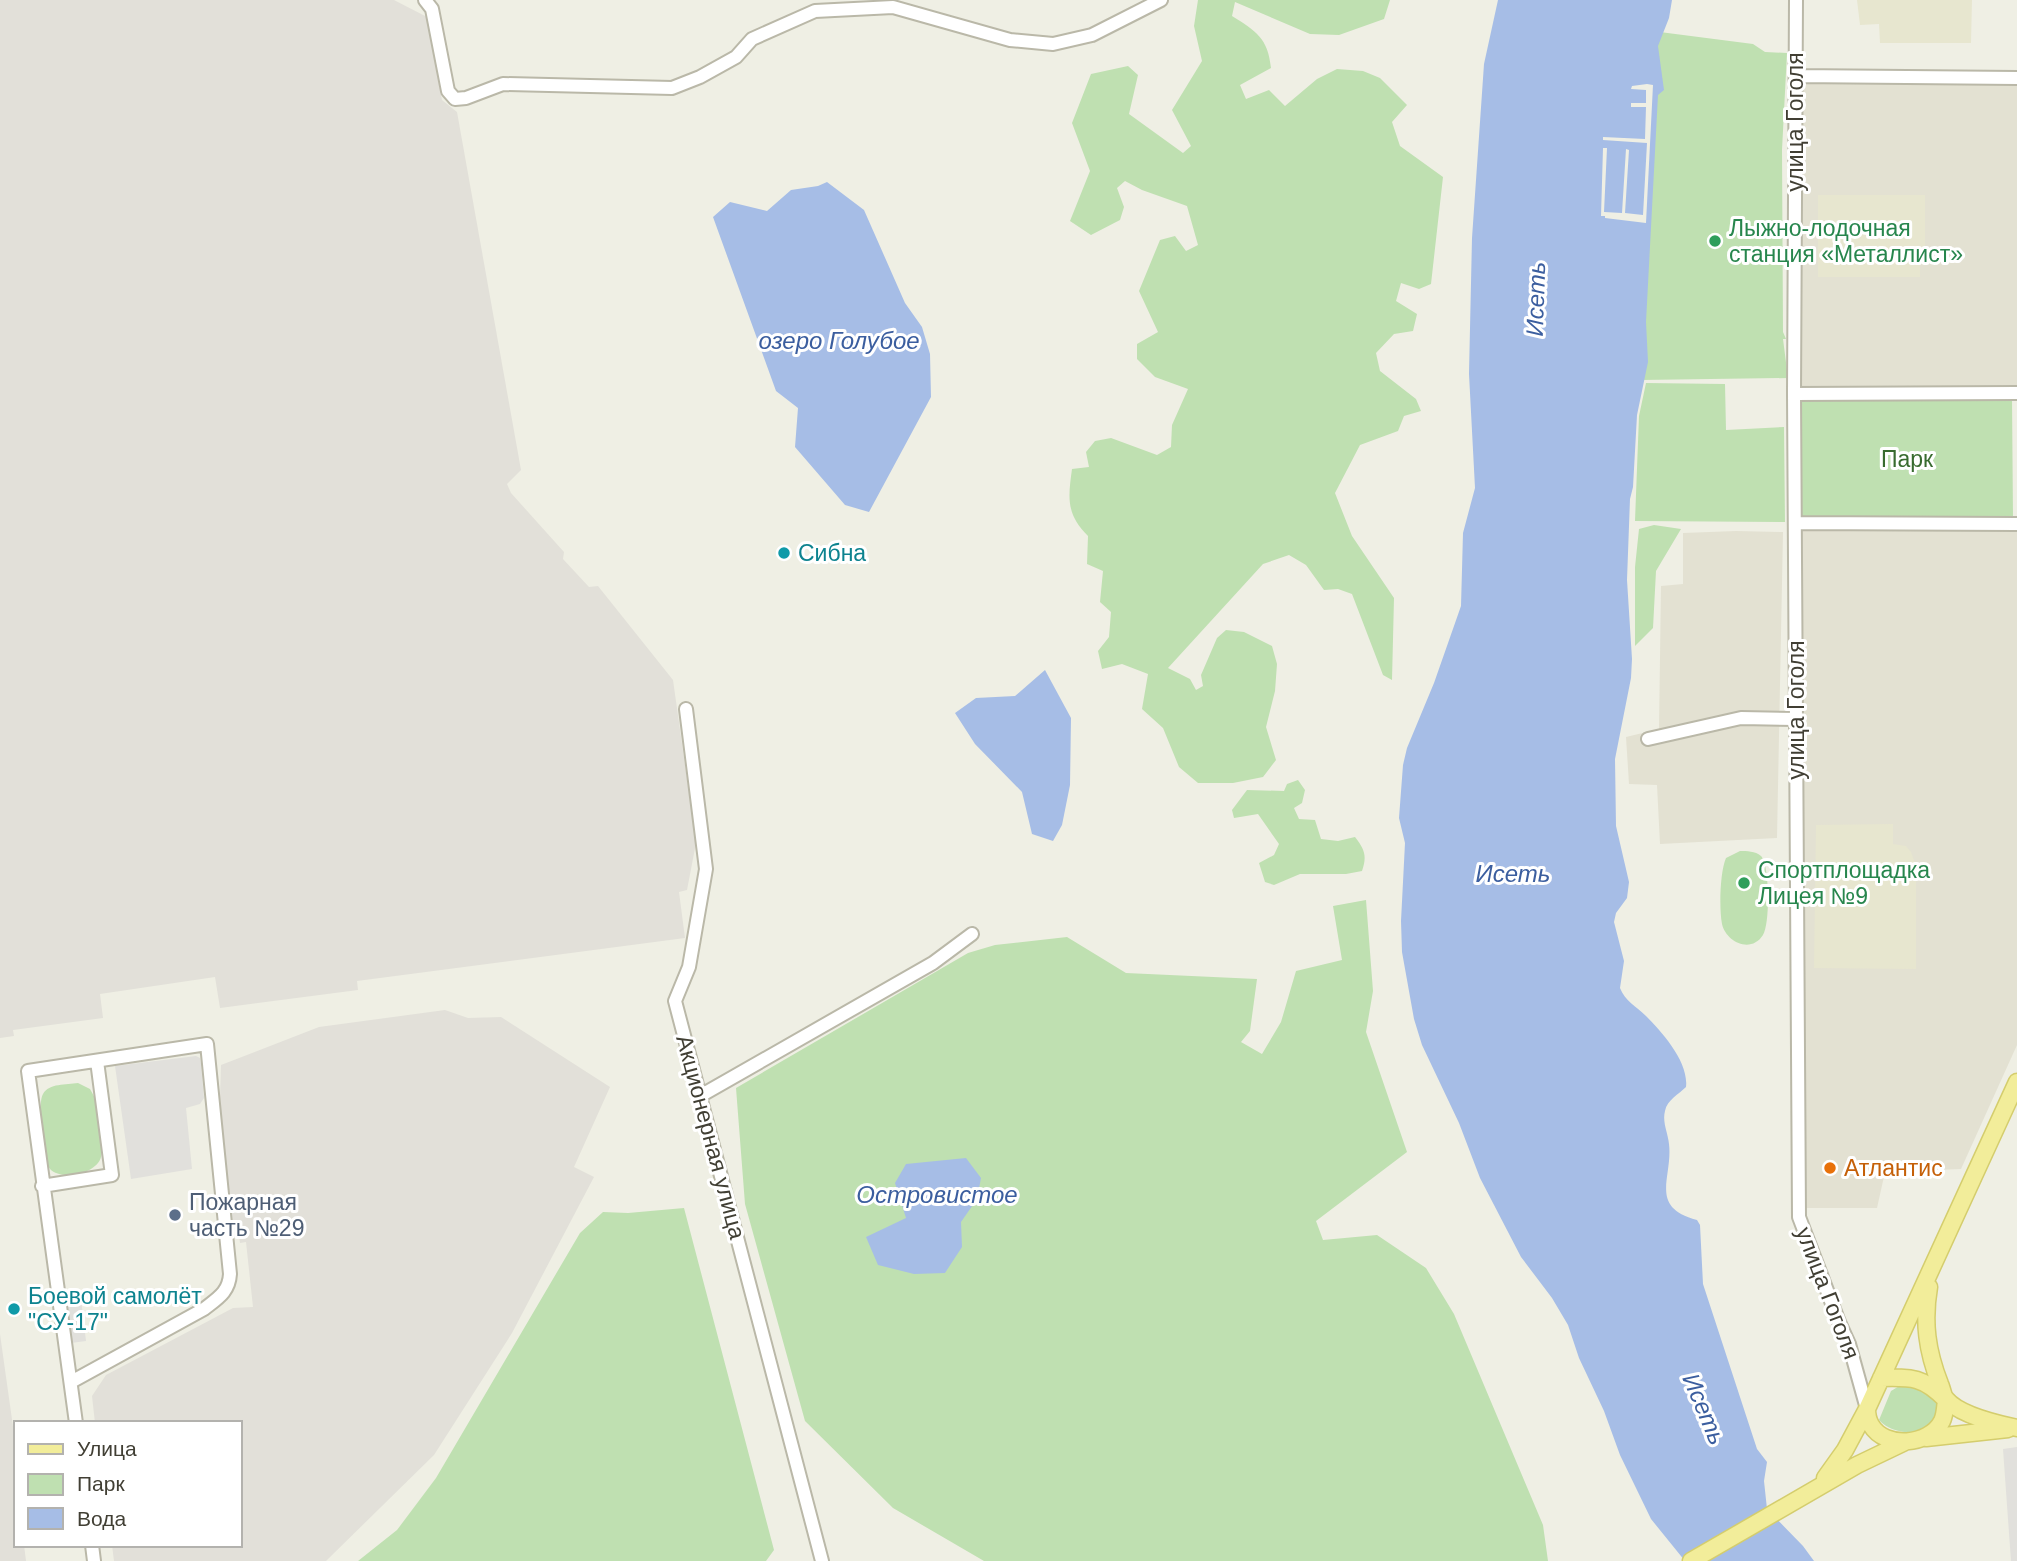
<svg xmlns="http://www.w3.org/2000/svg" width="2017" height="1561" viewBox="0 0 2017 1561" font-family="Arial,sans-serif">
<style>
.residential{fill:#e3e1d2}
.industrial{fill:#e2e0d9}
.education{fill:#e7e6cf}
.green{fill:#bfe0b1}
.parking{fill:#e1e0dc}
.water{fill:#a6bde6}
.pier{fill:#efefe4}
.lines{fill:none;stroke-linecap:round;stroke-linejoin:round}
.minor-casing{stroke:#bab8a8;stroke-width:16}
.major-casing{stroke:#d4cd6d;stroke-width:19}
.minor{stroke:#fff;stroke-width:12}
.major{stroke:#f2ed9a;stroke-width:16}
.leisure-dot{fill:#2e9e5b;stroke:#fff;stroke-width:2.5}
.culture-dot{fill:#0f9aa8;stroke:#fff;stroke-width:2.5}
.food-dot{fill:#e8710a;stroke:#fff;stroke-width:2.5}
.service-dot{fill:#5c6f8a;stroke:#fff;stroke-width:2.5}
.labels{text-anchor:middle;stroke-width:6;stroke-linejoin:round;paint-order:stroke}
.street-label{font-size:23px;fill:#413f34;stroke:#fff}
.leisure-label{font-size:23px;fill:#27864d;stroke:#fff;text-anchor:start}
.park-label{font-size:23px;fill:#386b2f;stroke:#fff}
.culture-label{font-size:23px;fill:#0d838f;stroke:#fff;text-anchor:start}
.food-label{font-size:23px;fill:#c56008;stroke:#fff;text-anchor:start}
.service-label{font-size:23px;fill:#4e5e75;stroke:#fff;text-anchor:start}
.water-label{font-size:24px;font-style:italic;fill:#3b5e9f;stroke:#fff}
</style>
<rect width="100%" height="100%" fill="#efefe4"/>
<path class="residential" d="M1801,79L2017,83V388L1801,387Z
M1799,527H2017V1045L1961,1169L1885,1172L1877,1208H1801Z
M1736,531L1783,532L1777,838L1660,844L1657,785L1629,784L1626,737L1659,729L1661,586L1683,584V533Z"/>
<path class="industrial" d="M0,0H394L427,17L442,100L457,112L521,470L507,484L511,493L564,552L563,559L589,587L598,586L673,680L696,843L687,890L679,892L685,938L357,981L358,990L220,1008L215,977L100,994L103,1018L13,1030L14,1036L0,1038Z
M445,1010L468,1018L501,1017L610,1087L574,1167L594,1177L512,1333L434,1455L326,1561H114L112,1545H240V1423H95L92,1396L106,1375L233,1308L253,1307L246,1242L240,1243L239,1236H237L232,1222H230L220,1097L221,1065L319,1027Z
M0,1334L16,1448V1545H24L26,1561H0Z"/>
<path class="education" d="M1857,0H1972L1971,43H1880L1879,24L1860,25Z
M1818,195H1925V260L1920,261V277H1818Z
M1893,824V844L1906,846L1911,852L1916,866V969L1814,968L1816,825Z"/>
<path class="green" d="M1198,0H1390L1384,19L1339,35L1310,34L1235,2L1232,16C1256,31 1268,38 1271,68L1240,85L1246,99L1269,90L1285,106L1317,79L1337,69L1363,71L1380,78L1407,105L1392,122L1400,146L1443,177L1431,284L1419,289L1401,283L1396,301L1417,314L1413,331L1394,334L1376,353L1380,371L1416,399L1421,411L1404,416L1398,431L1360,445L1335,493L1352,536L1394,598L1392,680L1383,675L1352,594L1338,589L1324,590L1306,565L1289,555L1263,564L1168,668L1190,679L1196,690L1203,686L1201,675L1217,638L1226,630L1244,632L1272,646L1277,664L1275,691L1266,727L1276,760L1263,777L1233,783H1198L1179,767L1163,728L1142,709L1148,674L1122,664L1102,669L1098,651L1109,637L1111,612L1100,602L1103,571L1087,564L1088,536C1066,514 1068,498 1072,469L1089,467L1086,452L1095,441L1111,438L1157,455L1171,447L1172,425L1188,389L1155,377L1137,359V344L1158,332L1139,291L1160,240L1175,236L1186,251L1198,245L1187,206L1142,190L1125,181L1117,188L1124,207L1120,220L1091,235L1070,221L1090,171L1072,123L1091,74L1128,66L1138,75L1129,114L1183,153L1191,146L1172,110L1202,61L1194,26Z
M1652,31L1753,44L1765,52L1787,53L1782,150L1783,332L1786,339H1783L1788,378L1641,380Z
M1646,383L1725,384L1726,430L1784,427L1785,522L1635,521L1639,416Z
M2012,398L2013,518L1802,519L1801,399Z
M1654,525L1681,529L1656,571L1653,628L1635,646V567L1639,529Z
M1298,780L1305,790L1302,803L1294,808L1299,819L1315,820L1321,839L1338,841L1355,837C1365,850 1367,856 1362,871L1346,874H1300L1274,885L1265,882L1259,863L1274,855L1279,844L1258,814L1234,818L1232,810L1247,790L1284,791L1287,784Z
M1740,851C1747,851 1755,851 1761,856C1770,865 1770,924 1763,935C1751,954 1726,942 1722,924C1719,908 1720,872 1726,858Z
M1366,900L1373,991L1366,1032L1407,1152L1316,1221L1323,1240L1377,1235L1426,1268L1454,1314L1543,1525L1548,1561H984L893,1508L805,1421L745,1204L736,1088L968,953L995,945L1067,937L1126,973L1257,979L1250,1031L1241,1042L1262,1054L1281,1022L1296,971L1342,960L1333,906Z
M78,1083L90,1089L95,1098C97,1114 104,1142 101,1157C97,1174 61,1181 50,1169C43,1160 37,1103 43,1094C49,1083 66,1085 78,1083Z
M684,1208L774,1550L766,1561H358L397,1530L436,1478L580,1233L603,1212L628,1213Z
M1901,1385C1916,1387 1927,1389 1936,1402C1941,1436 1897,1440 1879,1420L1891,1391Z"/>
<path class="parking" d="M196,1056L200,1058L201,1064L204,1098L200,1104L186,1108L192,1169L131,1179L115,1066Z
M80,1291L86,1341L71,1343L64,1294Z
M2017,1447V1561H2011L2003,1449Z"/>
<path class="water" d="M1498,0H1672L1669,18L1658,46L1664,90L1658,95L1646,322L1648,362L1637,415L1633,487L1630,499L1627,580L1632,659L1631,678L1615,759L1616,826L1629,882L1627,898L1616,913L1614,922L1624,961L1620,988C1625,1001 1636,1006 1646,1016C1662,1032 1689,1062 1686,1087C1679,1094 1667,1100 1665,1111C1662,1122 1668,1133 1669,1144C1673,1178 1648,1207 1697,1220L1700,1225L1703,1284L1757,1449L1767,1462L1764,1481L1767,1509L1803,1546L1814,1561H1685L1651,1519L1620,1455L1604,1411L1579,1358L1568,1325L1552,1298L1521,1257L1480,1178L1459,1123L1422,1045L1414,1019L1402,952L1401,921L1405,843L1399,818L1403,765L1407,748L1434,683L1461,606L1463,533L1475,488L1469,374L1472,238L1484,64Z
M827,182L864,210L905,303L922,327L930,354L931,397L869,512L845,505L795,447L798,408L776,391L713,217L730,202L767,211L791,190L818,186Z
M1045,670L1071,718L1070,785L1062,825L1053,841L1032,834L1022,792L975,744L955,713L976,698L1015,696Z
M966,1158L981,1178L977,1199L961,1222L962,1247L945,1273L914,1274L878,1265L866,1237L906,1218L895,1183L906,1164Z"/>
<path class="pier" d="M1647,84L1653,85L1646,223L1605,218V216H1601L1603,148H1607L1604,212L1622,213L1626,149L1629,150L1625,213L1643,215L1647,143L1603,140V137L1645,139L1646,107H1631V103H1646V90L1631,89L1632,86Z"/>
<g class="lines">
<defs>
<path id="minor" d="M425,0L432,9L448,91L455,99L466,98L503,84L672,88L700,77L736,57L752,39L815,11L893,7L1010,40L1053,44L1092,35L1161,0
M1796,0L1794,394L1799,1217L1839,1322L1849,1344L1867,1409
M1796,76L2017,78
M1794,394L2017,393
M1795,523L2017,524
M686,709L706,869L689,967L675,1001L822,1561
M1648,739L1741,718L1796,719
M700,1096L933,963L972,934
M42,1186L112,1175L97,1061
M71,1382L204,1309C218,1298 229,1292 230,1274L207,1044L28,1071L76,1423
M92,1545L94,1561"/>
<path id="major" d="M1929,1287C1923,1322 1927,1351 1940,1384C1942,1388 1943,1396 1946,1399C1959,1415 1998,1424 2017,1428
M1881,1378C1912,1377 1924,1377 1946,1400C1945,1407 1945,1415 1942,1421C1929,1446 1885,1449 1871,1425C1868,1420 1867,1414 1867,1409L2017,1082
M1926,1438L2008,1429
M1825,1478L1845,1450L1867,1409
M1691,1561L1857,1465L1905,1442"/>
</defs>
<use href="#minor" class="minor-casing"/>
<use href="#major" class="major-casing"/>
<use href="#minor" class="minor"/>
<use href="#major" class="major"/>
</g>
<g class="leisure-dot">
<circle cx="1715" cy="241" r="7"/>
<circle cx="1744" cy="883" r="7"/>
</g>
<g class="culture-dot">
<circle cx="784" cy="553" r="7"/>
<circle cx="14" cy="1309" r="7"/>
</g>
<circle class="food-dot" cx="1830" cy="1168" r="7"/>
<circle class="service-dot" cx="175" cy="1215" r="7"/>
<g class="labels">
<g class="street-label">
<text transform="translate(1795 122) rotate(-90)" y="8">улица Гоголя</text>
<text transform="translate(1796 710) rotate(-90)" y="8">улица Гоголя</text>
<text transform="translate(711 1137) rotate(75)" y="8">Акционерная улица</text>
<text transform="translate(1828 1293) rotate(69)" y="8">улица Гоголя</text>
</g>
<g class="leisure-label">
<text x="1729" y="236">Лыжно-лодочная<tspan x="1729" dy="26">станция «Металлист»</tspan></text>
<text x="1758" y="878">Спортплощадка<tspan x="1758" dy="26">Лицея №9</tspan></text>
</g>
<g class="park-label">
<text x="1907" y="467">Парк</text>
</g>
<g class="culture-label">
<text x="798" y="561">Сибна</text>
<text x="28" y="1304">Боевой самолёт<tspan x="28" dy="26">"СУ-17"</tspan></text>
</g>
<g class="food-label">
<text x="1844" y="1176">Атлантис</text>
</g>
<g class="service-label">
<text x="189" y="1210">Пожарная<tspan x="189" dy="26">часть №29</tspan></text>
</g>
<g class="water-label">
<text transform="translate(1536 299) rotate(-88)" y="8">Исеть</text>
<text x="839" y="349">озеро Голубое</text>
<text x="1513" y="882">Исеть</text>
<text x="937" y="1203">Островистое</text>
<text transform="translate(1704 1409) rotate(67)" y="8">Исеть</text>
</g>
</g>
<rect x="14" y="1421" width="228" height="126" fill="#ffffff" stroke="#b3b2ae" stroke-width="2"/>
<rect x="28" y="1444" width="35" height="10" fill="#f2ed9a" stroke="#b3b2ae" stroke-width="2"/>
<text x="77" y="1456" font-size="21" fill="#413f34">Улица</text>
<rect x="28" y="1474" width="35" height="21" fill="#bfe0b1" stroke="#b3b2ae" stroke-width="2"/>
<text x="77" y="1491" font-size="21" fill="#413f34">Парк</text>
<rect x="28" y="1508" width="35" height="21" fill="#a6bde6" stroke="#b3b2ae" stroke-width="2"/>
<text x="77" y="1526" font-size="21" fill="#413f34">Вода</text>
</svg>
